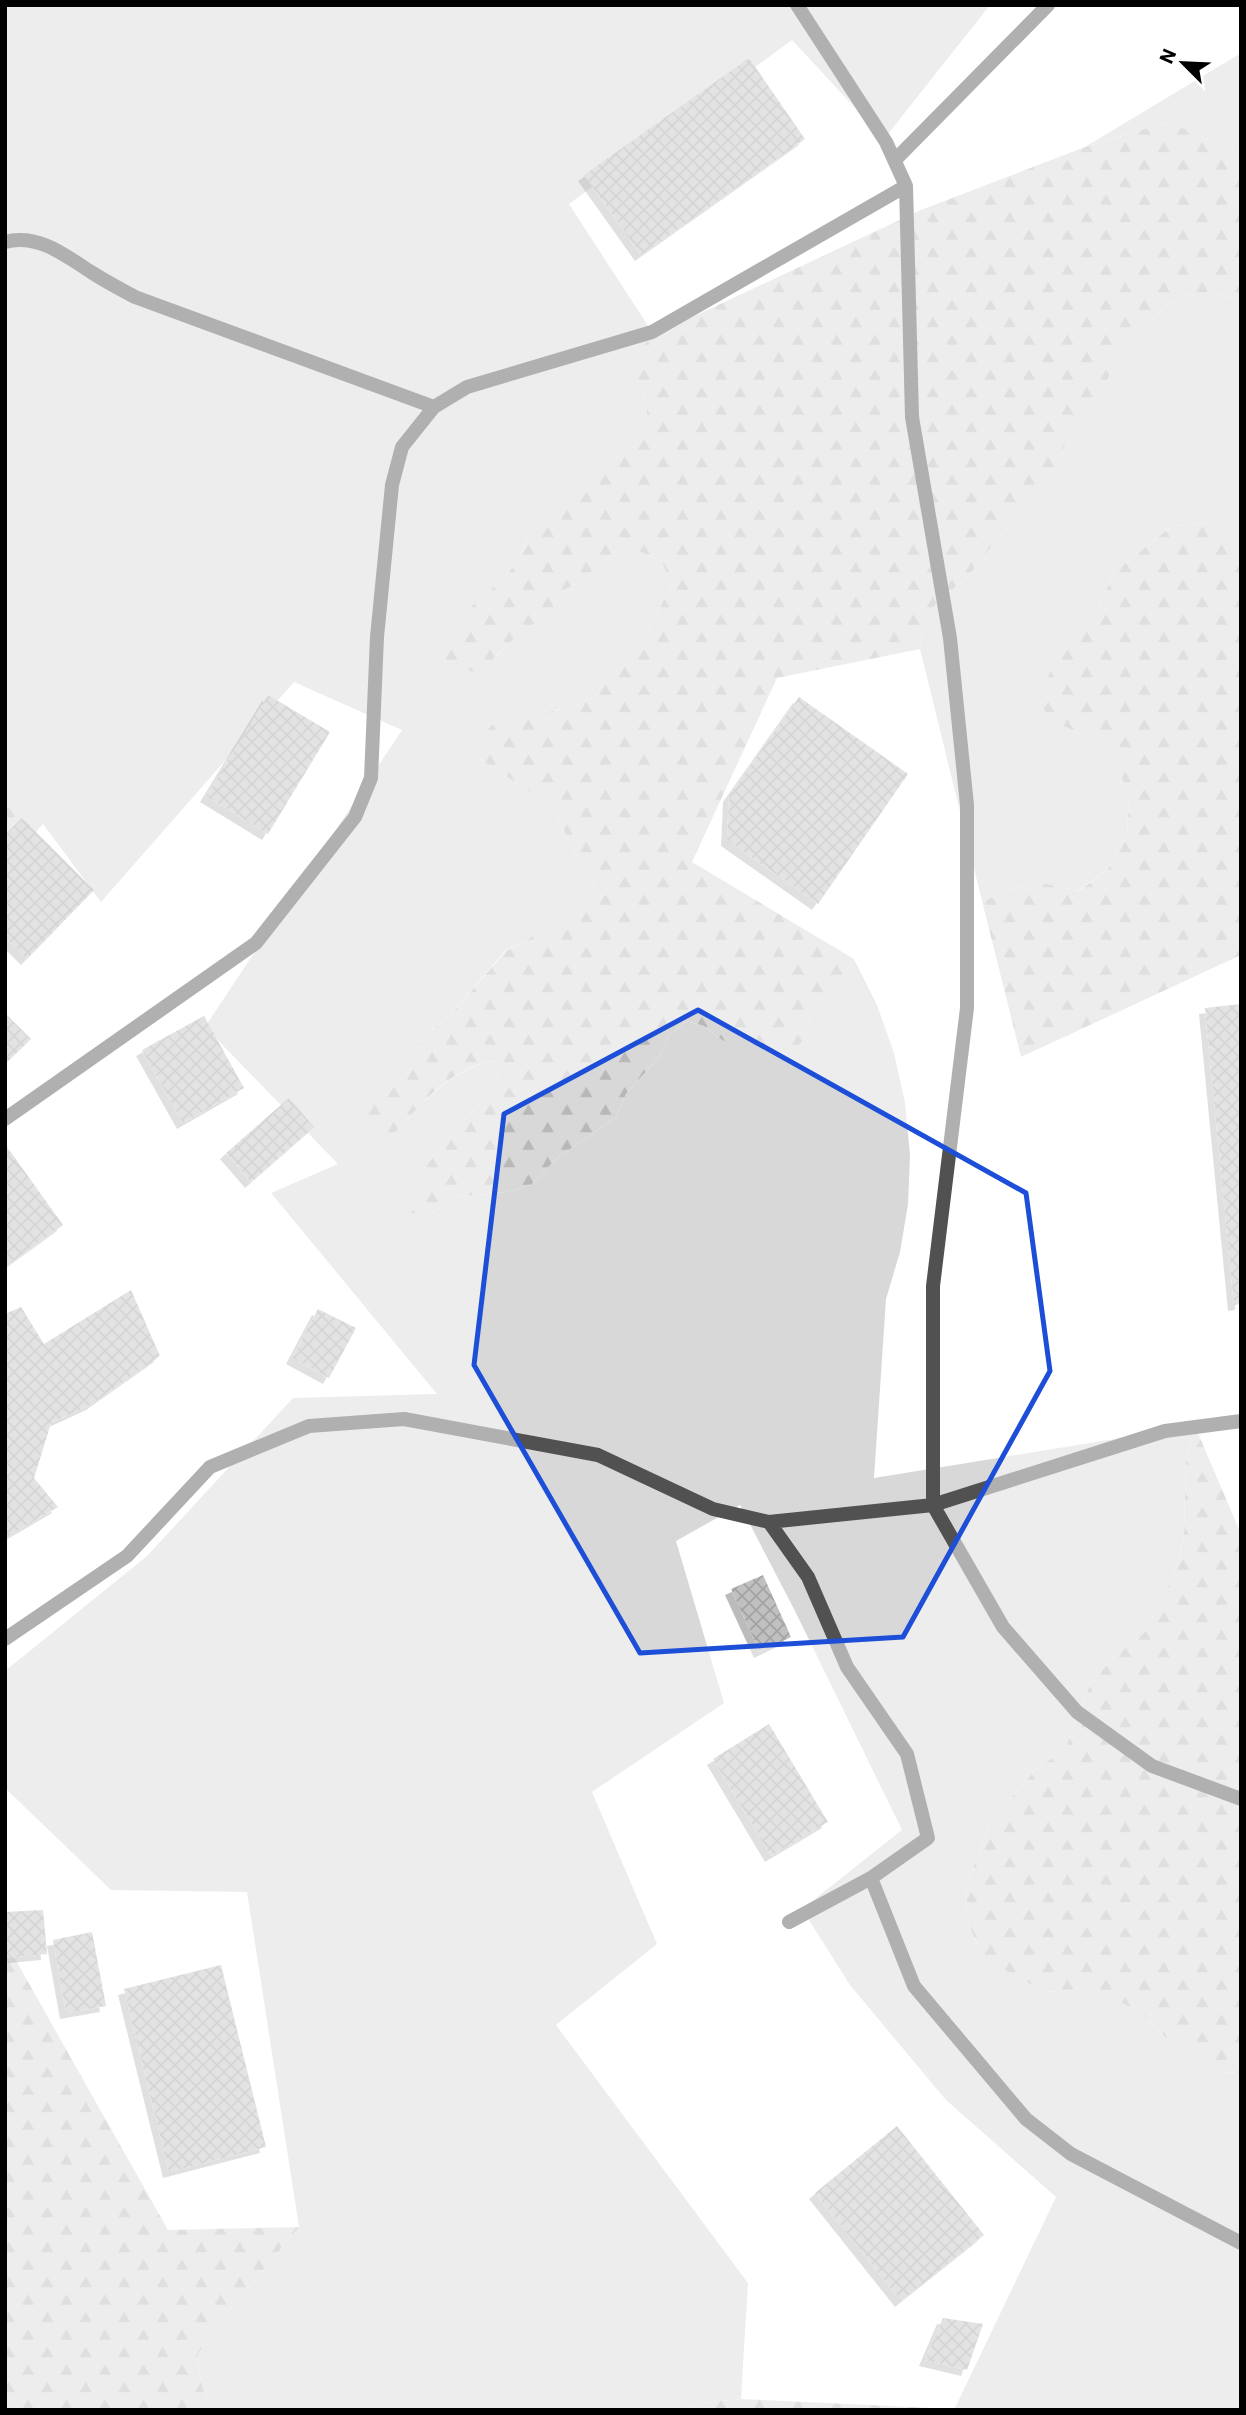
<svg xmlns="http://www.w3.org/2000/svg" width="1246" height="2415" viewBox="0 0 1246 2415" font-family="Roboto,sans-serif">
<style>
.green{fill:#d8d8d8}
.forest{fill:url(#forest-firs)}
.building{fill:url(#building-cross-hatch);filter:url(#shadow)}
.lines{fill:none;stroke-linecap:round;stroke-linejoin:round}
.minor{stroke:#515151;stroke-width:14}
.tertiary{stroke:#515151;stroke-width:14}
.marked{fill:none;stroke:#1d4ed8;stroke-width:5;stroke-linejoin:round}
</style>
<defs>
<pattern id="forest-firs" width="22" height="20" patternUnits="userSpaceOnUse" patternTransform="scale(1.75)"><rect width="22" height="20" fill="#d8d8d8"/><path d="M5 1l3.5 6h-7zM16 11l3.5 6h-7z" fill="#b8b8b8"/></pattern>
<pattern id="building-cross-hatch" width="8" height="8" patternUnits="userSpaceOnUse" patternTransform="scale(1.75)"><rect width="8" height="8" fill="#c0c0c0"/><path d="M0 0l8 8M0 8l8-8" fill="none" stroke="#a3a3a3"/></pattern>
<filter id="shadow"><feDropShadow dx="-6" dy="6" stdDeviation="0" flood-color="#0004"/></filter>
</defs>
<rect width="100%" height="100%" fill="#fff"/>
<path class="green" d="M5,5H990L884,139L792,40L569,204L654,335L637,379L647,404V425L635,446L606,464L587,484L565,494L529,536L520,557L503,580L483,595L450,631L497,656L510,641L551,611L564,590L582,581L615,551H639L662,561L671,586L647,633L621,652L595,696L573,707L547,712L524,709L474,755L552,807L574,851L601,897L553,921L527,940L505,951L450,1015L428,1033L377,1086L387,1141C421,1106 444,1072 495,1060L498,1082L428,1163L429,1215L457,1197L507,1192L531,1185L556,1159L616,1117L626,1094L659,1057L668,1037L686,1021L704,1026L722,1040L804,1039L854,959L877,1005L894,1053L905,1103L910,1155L908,1204L900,1252L886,1299L874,1478L1195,1426L1186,1460L1184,1534L1177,1565L1163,1597L1144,1633L1116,1655L1091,1682L1065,1749L1035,1770L991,1822L966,1886L967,1921L981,1952L1048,1992L1080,1989L1111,1998L1139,2011L1165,2037L1221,2072L1241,2074V2410H954L1056,2197L946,2100L850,1985L802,1909L902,1830L795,1611L740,1505L676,1541L724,1703L592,1792L657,1944L556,2025L748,2283L741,2399L702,2403L684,2410H217L203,2390L197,2356L218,2324L299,2227L247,1892L111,1890L5,1788V1671L147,1556L293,1398L437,1394L271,1193L338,1164L205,1027L402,730L294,682L101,902L43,824L5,788Z
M1241,53V154L1185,129L1164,123L1085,147Z
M1212,292L1241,302V541L1205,522L1171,527L1115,571L1098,608L1079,637L1063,726L1094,740L1116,760L1129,800L1127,834L1108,869L1078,891L1034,881L982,901L920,649L923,626L936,604L969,575L995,542L1028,505L1041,483L1056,466L1067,440L1080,419L1108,379L1119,354L1134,336L1169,304L1187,295Z"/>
<path class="forest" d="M1164,123L1185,129L1241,154V302L1212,292L1187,295L1169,304L1134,336L1119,354L1108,379L1067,440L1056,466L1041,483L1028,505L995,542L969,575L936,604L923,626L920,649L777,678L692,862L854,959L804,1039L791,1054L764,1059L722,1040L704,1026L686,1021L668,1037L659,1057L626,1094L616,1117L556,1159L531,1185L507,1192L457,1197L429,1215L406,1212L428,1163L498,1082L495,1060C444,1071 421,1106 387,1141L364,1138L367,1109L377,1086L428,1033L450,1015L506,951L527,940L553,921L601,897L574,851L552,807L474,755L482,735L501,716L524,709L547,712L573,707L595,696L621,652L647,633L671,586L662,561L639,551H615L582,581L564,590L551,611L510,642L480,672L453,670L437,653L450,631L464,614L483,595L503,580L520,557L529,536L547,513L565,494L587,484L606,464L635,446L647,424V404L637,379L635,354L654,335L921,210L1085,147Z
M1205,522L1241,541V955L1021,1057L982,901L1034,881L1079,891L1108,869L1127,834L1129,800L1116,760L1094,740L1063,726L1038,705L1051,669L1079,637L1098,608L1115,571L1171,527Z
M5,788L43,824L5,866Z
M1195,1426L1241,1534V2074L1221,2072L1165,2037L1139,2011L1111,1998L1080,1989L1048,1992L1015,1977L981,1952L967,1921L966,1886L991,1822L1035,1770L1065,1749L1091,1682L1116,1655L1144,1633L1163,1597L1177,1565L1184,1535L1186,1460Z
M5,1941L168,2230L299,2227L218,2324L197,2356L203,2390L217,2410H5Z
M741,2399L955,2409L684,2410L702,2403Z"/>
<path class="building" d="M749,58L805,139L641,255L584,175Z
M268,695L330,732L268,834L206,796Z
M799,697L908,774L818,904L727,840L729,796Z
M22,818L94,890L27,959L5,937V835Z
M1241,1004V1304L1234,1305L1205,1008Z
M5,1013L31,1039L5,1064Z
M204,1016L244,1088L183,1123L142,1050Z
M289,1098L314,1127L251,1182L226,1153Z
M5,1144L63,1225L5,1267Z
M131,1290L160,1356L92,1404L51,1423L34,1478L58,1507L5,1538V1314L21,1307L44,1344Z
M318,1309L356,1328L329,1378L292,1358Z
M763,1575L791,1637L760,1652L731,1589Z
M769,1724L828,1822L771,1856L713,1759Z
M43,1910L47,1954L5,1958V1912Z
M92,1932L106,2006L66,2013L53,1940Z
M221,1965L266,2147L169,2172L124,1989Z
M897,2126L984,2235L901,2301L815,2193Z
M943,2318L983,2324L967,2370L925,2360Z"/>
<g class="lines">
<path class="minor" d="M895,160L1048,5
M5,242C38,233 66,256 91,272C105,281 120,289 135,297L434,407
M5,1119L256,943L355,817L371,778L377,637L392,485L402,447L434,407L467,387L652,332L906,186
M769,1522L808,1577L847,1667L907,1754L928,1838L871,1878L789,1922
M5,1639L127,1556L210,1467L309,1426L404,1419L598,1455L713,1509L769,1522L933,1505V1286L967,1008V805L950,638L912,417L906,186L886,142L797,5
M871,1878L914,1986L1026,2119L1071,2154L1241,2243"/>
<path class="tertiary" d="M1241,1421L1165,1431L933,1505L1003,1627L1077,1712L1152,1766L1241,1799"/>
</g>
<path d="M0 0H1246V2415H0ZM698,1010L1026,1193L1050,1371L903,1637L640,1653L474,1365L504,1114Z" fill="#fff" fill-opacity=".55" fill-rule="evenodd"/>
<path class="marked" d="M698,1010L1026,1193L1050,1371L903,1637L640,1653L474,1365L504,1114Z"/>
<rect width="1246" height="2415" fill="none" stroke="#000000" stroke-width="14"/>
<g transform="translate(1183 63) rotate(294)" stroke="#ffffff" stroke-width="5" paint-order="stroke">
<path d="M0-5L12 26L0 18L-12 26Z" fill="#000000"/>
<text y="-10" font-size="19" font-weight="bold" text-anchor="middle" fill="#000000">N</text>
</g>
</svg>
